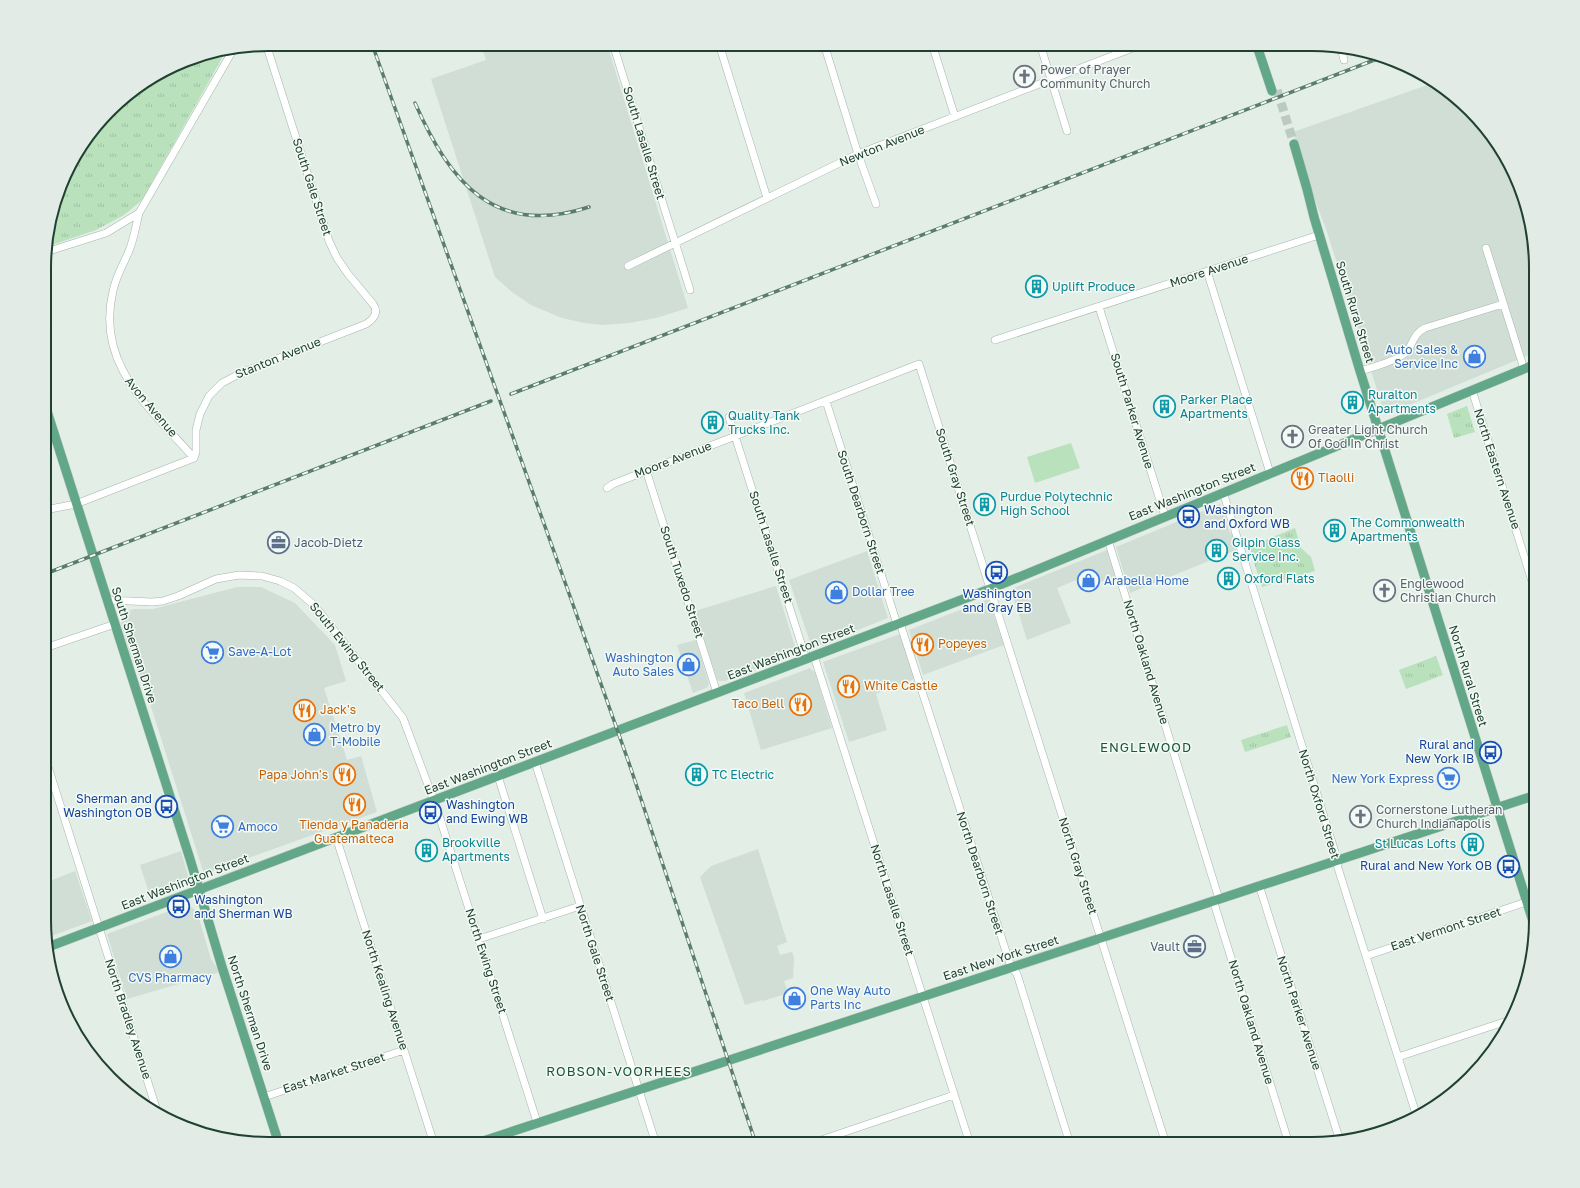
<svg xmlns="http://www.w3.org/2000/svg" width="1580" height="1188" viewBox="0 0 1580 1188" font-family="'Golos Text',sans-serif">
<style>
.built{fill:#d0ded5}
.park{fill:url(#park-tufts)}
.garden{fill:#b9e1bc}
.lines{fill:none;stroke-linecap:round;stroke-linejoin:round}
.major-tunnel{stroke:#bbcbc2;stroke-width:9;stroke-dasharray:9 4.5;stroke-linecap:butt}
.minor-casing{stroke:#a4b7ac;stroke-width:8}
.major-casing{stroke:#c1cac6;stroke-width:10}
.minor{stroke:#fff;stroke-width:7}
.major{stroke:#62a888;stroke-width:9}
.rail-casing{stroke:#5a7d6d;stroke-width:3.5}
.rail{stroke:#f3faf5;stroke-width:2;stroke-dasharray:6;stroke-linecap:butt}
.labels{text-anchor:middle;stroke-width:3;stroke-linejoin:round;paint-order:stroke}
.worship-label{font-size:12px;fill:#5b616d;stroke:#f3faf5;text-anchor:start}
.street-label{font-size:12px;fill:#204132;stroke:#f3faf5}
.culture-label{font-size:12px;fill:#0d838f;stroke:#f3faf5;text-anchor:start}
.shop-label{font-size:12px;fill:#366cbe;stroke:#f3faf5;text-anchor:start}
.food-label{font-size:12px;fill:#c56008;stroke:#f3faf5;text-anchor:start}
.transit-label{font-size:12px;fill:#164399;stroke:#f3faf5;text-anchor:start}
.service-label{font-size:12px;fill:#4e5e75;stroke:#f3faf5;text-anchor:start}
.neighbourhood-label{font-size:13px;letter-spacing:1px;fill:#19563b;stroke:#f3faf5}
.rim{fill:none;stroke:#204132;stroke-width:2}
</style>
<defs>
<pattern id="park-tufts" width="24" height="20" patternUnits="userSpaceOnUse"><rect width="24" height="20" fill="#b9e1bc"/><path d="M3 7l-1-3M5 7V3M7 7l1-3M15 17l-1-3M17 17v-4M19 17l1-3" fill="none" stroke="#9fc2a2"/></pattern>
</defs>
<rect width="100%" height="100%" fill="#e2eee6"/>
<path class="built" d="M481,44H607L688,308L656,318L629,323L602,325L584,323L562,318L531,305L512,292L495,277L431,79L486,60Z
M1433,83L1459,99L1513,169L1532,224L1536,268V352L1385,415L1327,232L1306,176L1293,132Z
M1220,504L1230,533L1232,534L1236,550L1130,593L1116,547Z
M1107,550L1116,579L1102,581L1080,590L1076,580L1057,588L1071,623L1027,640L1011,589Z
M867,551L888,618L812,648L789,580Z
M776,586L797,653L725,681H719L717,679L695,611Z
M237,587H261L295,603L335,645L346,681L324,688L347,760L361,756L377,812L204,874L148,697L129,651L121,624L123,613L134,609H153Z
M988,599L1004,645L923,675L909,630Z
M900,634L914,679L876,694L887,730L849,742L823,662Z
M696,640L709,684L708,687L693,693L677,645Z
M810,668L815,673L832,728L761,750L744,693Z
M758,849L787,942L777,946L780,955L792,952L794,958L793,978L784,981L788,993L763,1001L762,1000L745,1005L700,877L711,866Z
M181,851L190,883L151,899L140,865Z
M75,871L92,921L46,938L45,883Z
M186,905L193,908L197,912L211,959L220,972L127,999L107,934Z"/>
<path class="park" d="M226,51L142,200L124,215L96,230L46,247V239L74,156L121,99L196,56Z
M1467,406L1475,432L1454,438L1447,414Z
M1295,528L1301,548L1311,557L1315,571L1262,587L1249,547Z
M1436,656L1443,675L1406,689L1399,670Z
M1287,725L1291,737L1245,752L1241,740Z"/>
<path class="garden" d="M1071,443L1080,468L1035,483L1027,457Z"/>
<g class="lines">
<path class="major-tunnel" d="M1277,90L1294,144"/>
<defs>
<path id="minor" d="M613,44L690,290
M719,44L767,198
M824,44L858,154L876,204
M932,44L955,117
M1040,44L1067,131
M1341,48L1344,60
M139,213C136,225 134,239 129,251C123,265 116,276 113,291C95,365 151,409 194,458
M1486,248L1524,369
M46,252L106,233L139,213L233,50
M628,266L858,154L1143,44
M1207,271L1270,473
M1099,307L1165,516
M995,340L1319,235
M1360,371C1373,367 1394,362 1404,354C1414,346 1411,335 1425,328L1503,304
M1472,390L1536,594
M826,401L897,624
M729,417L806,659
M646,470L717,693
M607,488L613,484L919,364L1166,1144
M1223,492L1335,852L1338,868L1417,1117
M45,510L76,504L194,458L196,452V430L200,414L209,396L222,383L243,372L366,324C374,319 379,312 373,304L348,274L337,258L329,241L266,44
M1108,540L1219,899
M107,600L152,602L163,601L178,596L216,579L239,575L262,576L280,581L294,588L314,605L403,718L437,809L537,1122
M900,623L1011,967L1017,974L1070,1144
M45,648L115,624
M814,656L970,1144
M45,757L157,1111
M535,762L656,1144
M498,776L543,919
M336,837L434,1144
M1259,885L1340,1141
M1213,900L1289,1144
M479,939L580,906
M1366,956L1526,902
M1398,1057L1510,1020
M264,1097L404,1050
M818,1141L954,1095"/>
<path id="major" d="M1258,44L1257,46L1272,91
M1294,144L1307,189L1314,217L1360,371L1536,931
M46,408L190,859L222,967L279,1144
M48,947L990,589L1536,364
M474,1144L1536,795"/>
</defs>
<use href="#minor" class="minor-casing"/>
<use href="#major" class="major-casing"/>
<use href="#minor" class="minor"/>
<use href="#major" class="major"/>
<defs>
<path id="rail" d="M372,44L571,599L630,766L756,1144
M415,103C450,182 494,238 589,207
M511,394L1382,57
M45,574L491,401"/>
</defs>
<use href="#rail" class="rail-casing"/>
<use href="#rail" class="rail"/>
</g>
<defs>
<symbol id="church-ring" viewBox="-11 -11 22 22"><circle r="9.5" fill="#f3faf5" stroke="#6b7280" stroke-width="1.5"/><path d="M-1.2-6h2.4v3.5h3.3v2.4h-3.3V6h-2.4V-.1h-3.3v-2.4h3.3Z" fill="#6b7280"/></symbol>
<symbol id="building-ring" viewBox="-11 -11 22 22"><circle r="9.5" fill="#f3faf5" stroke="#0f9aa8" stroke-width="1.5"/><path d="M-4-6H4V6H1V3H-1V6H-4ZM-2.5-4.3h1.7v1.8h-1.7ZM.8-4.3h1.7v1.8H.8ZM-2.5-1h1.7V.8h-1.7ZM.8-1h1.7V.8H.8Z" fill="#0f9aa8"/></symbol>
<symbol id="shop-ring" viewBox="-11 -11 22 22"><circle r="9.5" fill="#f3faf5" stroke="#3f7fe0" stroke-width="1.5"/><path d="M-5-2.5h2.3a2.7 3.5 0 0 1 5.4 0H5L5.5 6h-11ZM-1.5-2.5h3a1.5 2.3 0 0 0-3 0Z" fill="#3f7fe0"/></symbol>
<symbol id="restaurant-ring" viewBox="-11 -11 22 22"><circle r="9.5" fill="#f3faf5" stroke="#e8710a" stroke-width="1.5"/><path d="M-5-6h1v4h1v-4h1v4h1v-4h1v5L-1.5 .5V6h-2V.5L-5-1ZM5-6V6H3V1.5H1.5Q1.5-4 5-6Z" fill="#e8710a"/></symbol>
<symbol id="bus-ring" viewBox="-11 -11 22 22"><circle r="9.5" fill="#f3faf5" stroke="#1a4fb4" stroke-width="1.5"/><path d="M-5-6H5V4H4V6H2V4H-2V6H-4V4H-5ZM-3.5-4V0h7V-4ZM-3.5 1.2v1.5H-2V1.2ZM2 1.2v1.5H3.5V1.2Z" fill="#1a4fb4"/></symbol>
<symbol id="office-ring" viewBox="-11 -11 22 22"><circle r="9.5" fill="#f3faf5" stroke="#5c6f8a" stroke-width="1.5"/><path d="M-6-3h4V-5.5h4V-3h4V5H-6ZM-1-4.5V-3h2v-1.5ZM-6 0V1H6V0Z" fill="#5c6f8a"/></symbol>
<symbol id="supermarket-ring" viewBox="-11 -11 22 22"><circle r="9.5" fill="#f3faf5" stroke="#3f7fe0" stroke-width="1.5"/><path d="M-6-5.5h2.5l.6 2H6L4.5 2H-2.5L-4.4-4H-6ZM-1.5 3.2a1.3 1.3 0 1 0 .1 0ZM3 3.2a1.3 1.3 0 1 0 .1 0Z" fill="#3f7fe0"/></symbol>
</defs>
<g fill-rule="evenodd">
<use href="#church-ring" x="1012" y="64" width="25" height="25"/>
<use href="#building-ring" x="1024" y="274" width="25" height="25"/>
<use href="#shop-ring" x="1462" y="344" width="25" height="25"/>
<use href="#building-ring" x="1340" y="390" width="25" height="25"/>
<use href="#building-ring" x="1152" y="394" width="25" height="25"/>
<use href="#building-ring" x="700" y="410" width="25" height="25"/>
<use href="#church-ring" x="1280" y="424" width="25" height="25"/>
<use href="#restaurant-ring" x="1290" y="466" width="25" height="25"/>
<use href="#building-ring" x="972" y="492" width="25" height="25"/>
<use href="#bus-ring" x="1176" y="504" width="25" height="25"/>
<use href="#building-ring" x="1322" y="518" width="25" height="25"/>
<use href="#office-ring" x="266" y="530" width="25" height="25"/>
<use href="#building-ring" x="1204" y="538" width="25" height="25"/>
<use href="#bus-ring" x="984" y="560" width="25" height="25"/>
<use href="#building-ring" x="1216" y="566" width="25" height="25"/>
<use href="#shop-ring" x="1076" y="568" width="25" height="25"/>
<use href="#church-ring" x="1372" y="578" width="25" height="25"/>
<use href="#shop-ring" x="824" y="580" width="25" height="25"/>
<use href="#restaurant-ring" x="910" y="632" width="25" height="25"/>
<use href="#supermarket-ring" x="200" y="640" width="25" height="25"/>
<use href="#shop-ring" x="676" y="652" width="25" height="25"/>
<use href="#restaurant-ring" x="836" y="674" width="25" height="25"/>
<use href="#restaurant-ring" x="788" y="692" width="25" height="25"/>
<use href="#restaurant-ring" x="292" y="698" width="25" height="25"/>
<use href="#shop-ring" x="302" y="722" width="25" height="25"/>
<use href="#bus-ring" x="1478" y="740" width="25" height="25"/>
<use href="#restaurant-ring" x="332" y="762" width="25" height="25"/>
<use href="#building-ring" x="684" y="762" width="25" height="25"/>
<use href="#supermarket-ring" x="1436" y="766" width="25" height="25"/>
<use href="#restaurant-ring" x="342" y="792" width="25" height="25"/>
<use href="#bus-ring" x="154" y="794" width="25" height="25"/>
<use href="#bus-ring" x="418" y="800" width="25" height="25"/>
<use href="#church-ring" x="1348" y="804" width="25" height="25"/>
<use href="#supermarket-ring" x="210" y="814" width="25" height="25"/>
<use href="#building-ring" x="1460" y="832" width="25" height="25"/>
<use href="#building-ring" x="414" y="838" width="25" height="25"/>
<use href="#bus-ring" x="1496" y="854" width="25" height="25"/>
<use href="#bus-ring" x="166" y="894" width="25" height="25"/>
<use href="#office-ring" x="1182" y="934" width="25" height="25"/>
<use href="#shop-ring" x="158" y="944" width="25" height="25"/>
<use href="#shop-ring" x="782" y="986" width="25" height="25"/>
</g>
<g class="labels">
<g class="worship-label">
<text x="1040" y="74">Power of Prayer<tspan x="1040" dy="14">Community Church</tspan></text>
<text x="1308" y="434">Greater Light Church<tspan x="1308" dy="14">Of God In Christ</tspan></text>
<text x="1400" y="588">Englewood<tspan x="1400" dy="14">Christian Church</tspan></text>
<text x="1376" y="814">Cornerstone Lutheran<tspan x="1376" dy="14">Church Indianapolis</tspan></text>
</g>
<g class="street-label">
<text transform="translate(644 143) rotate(73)" y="4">South Lasalle Street</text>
<text transform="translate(882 146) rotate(-22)" y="4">Newton Avenue</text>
<text transform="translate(312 187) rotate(72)" y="4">South Gale Street</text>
<text transform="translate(1209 271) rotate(-18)" y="4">Moore Avenue</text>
<text transform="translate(1355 312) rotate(73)" y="4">South Rural Street</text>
<text transform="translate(278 358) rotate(-22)" y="4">Stanton Avenue</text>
<text transform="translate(151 407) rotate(50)" y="4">Avon Avenue</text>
<text transform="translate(1132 411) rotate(73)" y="4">South Parker Avenue</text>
<text transform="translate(673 460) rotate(-21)" y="4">Moore Avenue</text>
<text transform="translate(1497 469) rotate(72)" y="4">North Eastern Avenue</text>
<text transform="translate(955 477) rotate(72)" y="4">South Gray Street</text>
<text transform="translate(1192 492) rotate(-22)" y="4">East Washington Street</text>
<text transform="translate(861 512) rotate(72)" y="4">South Dearborn Street</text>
<text transform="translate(771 547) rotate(72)" y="4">South Lasalle Street</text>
<text transform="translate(682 582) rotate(72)" y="4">South Tuxedo Street</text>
<text transform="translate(134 645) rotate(72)" y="4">South Sherman Drive</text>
<text transform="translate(347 647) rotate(51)" y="4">South Ewing Street</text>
<text transform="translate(791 652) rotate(-21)" y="4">East Washington Street</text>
<text transform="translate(1146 662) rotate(73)" y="4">North Oakland Avenue</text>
<text transform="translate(1468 676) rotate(73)" y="4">North Rural Street</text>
<text transform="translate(488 767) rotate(-21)" y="4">East Washington Street</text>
<text transform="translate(1319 804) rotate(73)" y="4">North Oxford Street</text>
<text transform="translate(1078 866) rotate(72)" y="4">North Gray Street</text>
<text transform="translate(980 873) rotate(72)" y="4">North Dearborn Street</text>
<text transform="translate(185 882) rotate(-21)" y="4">East Washington Street</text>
<text transform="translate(892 900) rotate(72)" y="4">North Lasalle Street</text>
<text transform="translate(1446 929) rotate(-18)" y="4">East Vermont Street</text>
<text transform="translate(595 953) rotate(72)" y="4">North Gale Street</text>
<text transform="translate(1001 958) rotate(-18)" y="4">East New York Street</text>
<text transform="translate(486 961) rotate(72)" y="4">North Ewing Street</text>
<text transform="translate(385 990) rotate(72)" y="4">North Kealing Avenue</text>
<text transform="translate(250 1013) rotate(72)" y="4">North Sherman Drive</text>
<text transform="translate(1299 1013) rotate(72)" y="4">North Parker Avenue</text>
<text transform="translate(128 1019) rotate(72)" y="4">North Bradley Avenue</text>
<text transform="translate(1251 1022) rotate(73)" y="4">North Oakland Avenue</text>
<text transform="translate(334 1073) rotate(-18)" y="4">East Market Street</text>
</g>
<g class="culture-label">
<text x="1052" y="291">Uplift Produce</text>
<text x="1368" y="399">Ruralton<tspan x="1368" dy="14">Apartments</tspan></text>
<text x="1180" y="404">Parker Place<tspan x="1180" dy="14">Apartments</tspan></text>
<text x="728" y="420">Quality Tank<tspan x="728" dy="14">Trucks Inc.</tspan></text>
<text x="1000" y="501">Purdue Polytechnic<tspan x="1000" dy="14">High School</tspan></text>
<text x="1350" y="527">The Commonwealth<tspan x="1350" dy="14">Apartments</tspan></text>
<text x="1232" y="547">Gilpin Glass<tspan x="1232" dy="14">Service Inc.</tspan></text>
<text x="1244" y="583">Oxford Flats</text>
<text x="712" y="779">TC Electric</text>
<text x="442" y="847">Brookville<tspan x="442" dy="14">Apartments</tspan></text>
<text x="1456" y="848" text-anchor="end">St Lucas Lofts</text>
</g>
<g class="shop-label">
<text x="1458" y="354" text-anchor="end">Auto Sales &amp;<tspan x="1458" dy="14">Service Inc</tspan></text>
<text x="1104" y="585">Arabella Home</text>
<text x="852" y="596">Dollar Tree</text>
<text x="228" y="656">Save-A-Lot</text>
<text x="674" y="662" text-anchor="end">Washington<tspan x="674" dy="14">Auto Sales</tspan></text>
<text x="330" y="732">Metro by<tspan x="330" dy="14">T-Mobile</tspan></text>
<text x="1434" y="783" text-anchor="end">New York Express</text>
<text x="238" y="831">Amoco</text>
<text x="170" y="982" text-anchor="middle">CVS Pharmacy</text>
<text x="810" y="995">One Way Auto<tspan x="810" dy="14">Parts Inc</tspan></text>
</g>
<g class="food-label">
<text x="1318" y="482">Tlaolli</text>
<text x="938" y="648">Popeyes</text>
<text x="864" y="690">White Castle</text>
<text x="784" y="708" text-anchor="end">Taco Bell</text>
<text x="320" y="714">Jack's</text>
<text x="328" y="779" text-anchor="end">Papa John's</text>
<text x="354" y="829" text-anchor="middle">Tienda y Panaderia<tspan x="354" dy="14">Guatemalteca</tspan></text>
</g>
<g class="transit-label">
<text x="1204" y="514">Washington<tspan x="1204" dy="14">and Oxford WB</tspan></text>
<text x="997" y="598" text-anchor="middle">Washington<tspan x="997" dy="14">and Gray EB</tspan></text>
<text x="1474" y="749" text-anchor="end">Rural and<tspan x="1474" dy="14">New York IB</tspan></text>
<text x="152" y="803" text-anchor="end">Sherman and<tspan x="152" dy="14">Washington OB</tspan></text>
<text x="446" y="809">Washington<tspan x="446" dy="14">and Ewing WB</tspan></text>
<text x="1492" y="870" text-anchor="end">Rural and New York OB</text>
<text x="194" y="904">Washington<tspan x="194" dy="14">and Sherman WB</tspan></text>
</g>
<g class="service-label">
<text x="294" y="547">Jacob-Dietz</text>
<text x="1180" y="951" text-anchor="end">Vault</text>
</g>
<g class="neighbourhood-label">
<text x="1146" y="752">ENGLEWOOD</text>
<text x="619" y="1076">ROBSON-VOORHEES</text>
</g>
</g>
<path d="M0 0H1580V1188H0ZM268 51H1312A217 217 0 0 1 1529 268V920A217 217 0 0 1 1312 1137H268A217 217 0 0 1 51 920V268A217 217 0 0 1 268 51Z" fill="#e2ebe5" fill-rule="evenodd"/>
<path class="rim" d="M268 51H1312A217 217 0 0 1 1529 268V920A217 217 0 0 1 1312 1137H268A217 217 0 0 1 51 920V268A217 217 0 0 1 268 51Z"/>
</svg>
